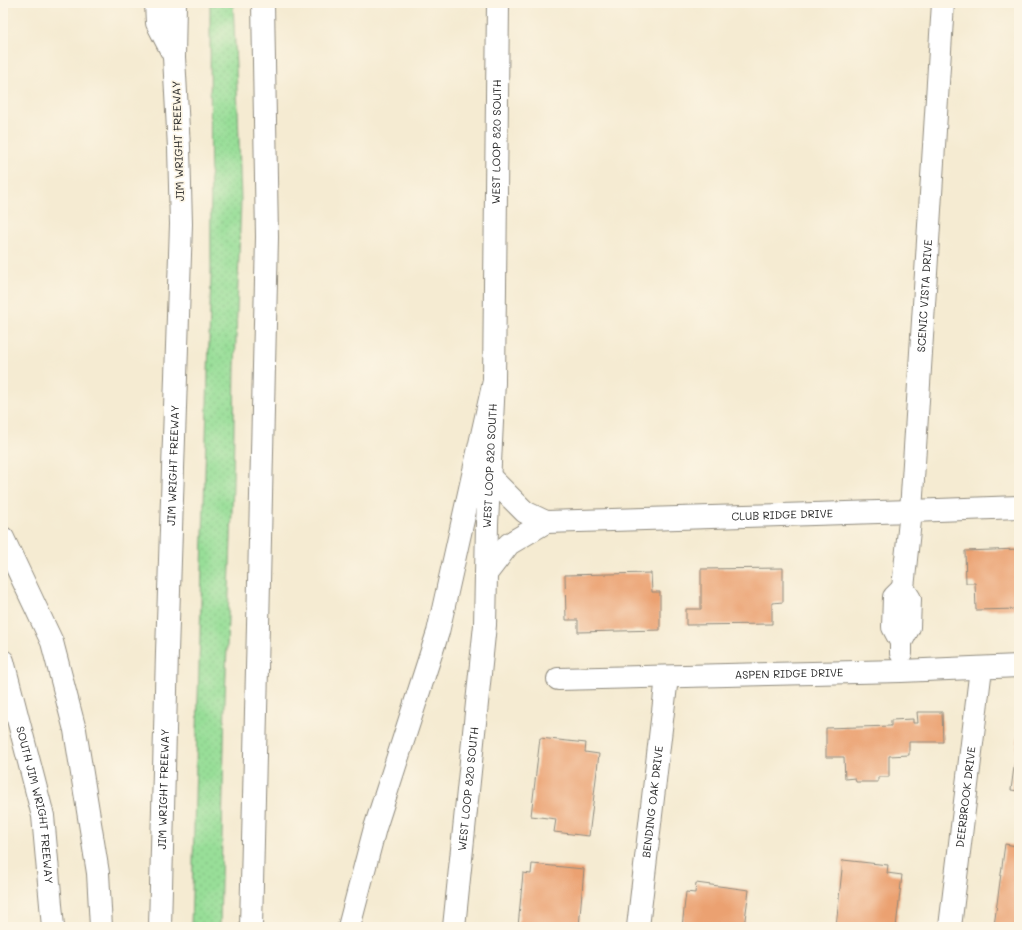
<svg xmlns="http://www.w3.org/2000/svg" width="1022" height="930" viewBox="0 0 1022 930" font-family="Mali,sans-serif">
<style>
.grass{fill:url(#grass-dots);stroke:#628462}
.building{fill:#eba171}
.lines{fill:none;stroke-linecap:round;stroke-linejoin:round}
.minor-casing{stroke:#908b7e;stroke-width:24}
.major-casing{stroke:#908b7e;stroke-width:24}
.highway-casing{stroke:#908b7e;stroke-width:24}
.minor{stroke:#fff;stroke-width:22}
.major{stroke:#fff;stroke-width:22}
.highway{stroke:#fff;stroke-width:22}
.labels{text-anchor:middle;stroke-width:3.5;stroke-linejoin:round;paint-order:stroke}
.street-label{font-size:11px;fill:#2b2b2b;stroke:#fcf5e5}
</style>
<defs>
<pattern id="grass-dots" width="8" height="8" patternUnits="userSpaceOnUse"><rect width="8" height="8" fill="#98de98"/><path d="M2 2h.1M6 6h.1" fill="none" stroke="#83bf83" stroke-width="1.8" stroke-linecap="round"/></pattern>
</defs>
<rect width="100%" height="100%" fill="#fcf5e5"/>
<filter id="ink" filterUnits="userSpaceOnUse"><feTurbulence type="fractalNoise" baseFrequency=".025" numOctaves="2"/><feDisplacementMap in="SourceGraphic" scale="8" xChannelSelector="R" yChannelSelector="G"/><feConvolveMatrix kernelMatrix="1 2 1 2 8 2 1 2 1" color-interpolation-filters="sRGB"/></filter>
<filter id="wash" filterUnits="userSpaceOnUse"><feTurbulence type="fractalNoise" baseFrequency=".012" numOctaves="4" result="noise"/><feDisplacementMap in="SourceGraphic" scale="16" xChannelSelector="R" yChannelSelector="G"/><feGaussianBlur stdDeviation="0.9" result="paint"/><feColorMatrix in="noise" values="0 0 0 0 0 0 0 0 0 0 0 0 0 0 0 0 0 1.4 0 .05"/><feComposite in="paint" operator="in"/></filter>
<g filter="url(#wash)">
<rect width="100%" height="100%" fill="#f5ebd2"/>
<path class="grass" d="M210,3H233L238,110L241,201L235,366L233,484L225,700L220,927H191L211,276Z"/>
<g id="blocks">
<path class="building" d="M1019,549V609L976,610L975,583H966L965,551Z
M783,568V602L772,603V624L686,625V609H701V569Z
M651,573L652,592H660V630L578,632V620H566L565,575Z
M917,712H942L943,742H909V755L889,756V777H878V782H856L855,778L845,779L844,757H826V728L891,726V720L913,719V723H918Z
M1018,736H1019V791L1011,790Z
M540,738L586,743L585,752L599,754L589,836L554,832L556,819L531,816Z
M1018,831L1019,927L994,926L1005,844L1016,846Z
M843,860L888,865L887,873L902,875L896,927H836Z
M532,864L584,869L579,927H518L523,873L531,874Z
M696,883L749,890L744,927H682L686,892L695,893Z"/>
</g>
</g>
<g filter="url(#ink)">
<use href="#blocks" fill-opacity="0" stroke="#908b7e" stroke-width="1"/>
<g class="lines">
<defs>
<g id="minor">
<path id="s1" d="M490,477L525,512L546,522L911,511L1019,507"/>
<path d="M486,574L509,544L546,522"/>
<path id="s2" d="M901,642L909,627L910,599L903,588L911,511L943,3"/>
<path d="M901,653V642L893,627L894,597L903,588"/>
<path id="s3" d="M558,679L901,671L1019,666"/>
<path id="s4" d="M638,927L667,677"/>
<path id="s5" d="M950,927L981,668"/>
</g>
<g id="major">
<path id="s6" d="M3,661L43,816L53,927"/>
<path id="s7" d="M454,927L485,625L487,524L494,381L498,3"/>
</g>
<g id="highway">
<path d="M156,3L157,23L173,54"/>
<path d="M3,538L52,642L75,730L98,873L101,927"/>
<path id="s8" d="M160,927L167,652L181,224L179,148L174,57L175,3"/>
<path d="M251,927L267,237L263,3"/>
<path d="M349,927L375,828L438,632L494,381"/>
</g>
</defs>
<use href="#minor" class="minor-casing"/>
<use href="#major" class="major-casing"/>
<use href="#highway" class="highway-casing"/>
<use href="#minor" class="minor"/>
<use href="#major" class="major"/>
<use href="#highway" class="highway"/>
</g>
</g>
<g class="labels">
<g class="street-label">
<text transform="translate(178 141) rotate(-92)" y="4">JIM WRIGHT FREEWAY</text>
<text dy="4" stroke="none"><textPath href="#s7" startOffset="787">WEST LOOP 820 SOUTH</textPath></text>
<text dy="4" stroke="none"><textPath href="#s2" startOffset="351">SCENIC VISTA DRIVE</textPath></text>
<text dy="4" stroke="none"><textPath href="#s8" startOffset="462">JIM WRIGHT FREEWAY</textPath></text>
<text dy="4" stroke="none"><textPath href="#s7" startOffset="463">WEST LOOP 820 SOUTH</textPath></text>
<text dy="4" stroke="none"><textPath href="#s1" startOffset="309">CLUB RIDGE DRIVE</textPath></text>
<text dy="4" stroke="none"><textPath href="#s3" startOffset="231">ASPEN RIDGE DRIVE</textPath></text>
<text dy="4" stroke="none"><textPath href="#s8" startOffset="138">JIM WRIGHT FREEWAY</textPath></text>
<text dy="4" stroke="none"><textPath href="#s7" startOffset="139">WEST LOOP 820 SOUTH</textPath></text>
<text dy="4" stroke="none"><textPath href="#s5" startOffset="131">DEERBROOK DRIVE</textPath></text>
<text dy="4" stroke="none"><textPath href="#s4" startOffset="126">BENDING OAK DRIVE</textPath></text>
<text dy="4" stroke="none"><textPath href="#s6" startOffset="148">SOUTH JIM WRIGHT FREEWAY</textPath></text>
</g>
</g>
<rect width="1022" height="930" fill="none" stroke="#fcf5e5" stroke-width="16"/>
</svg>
